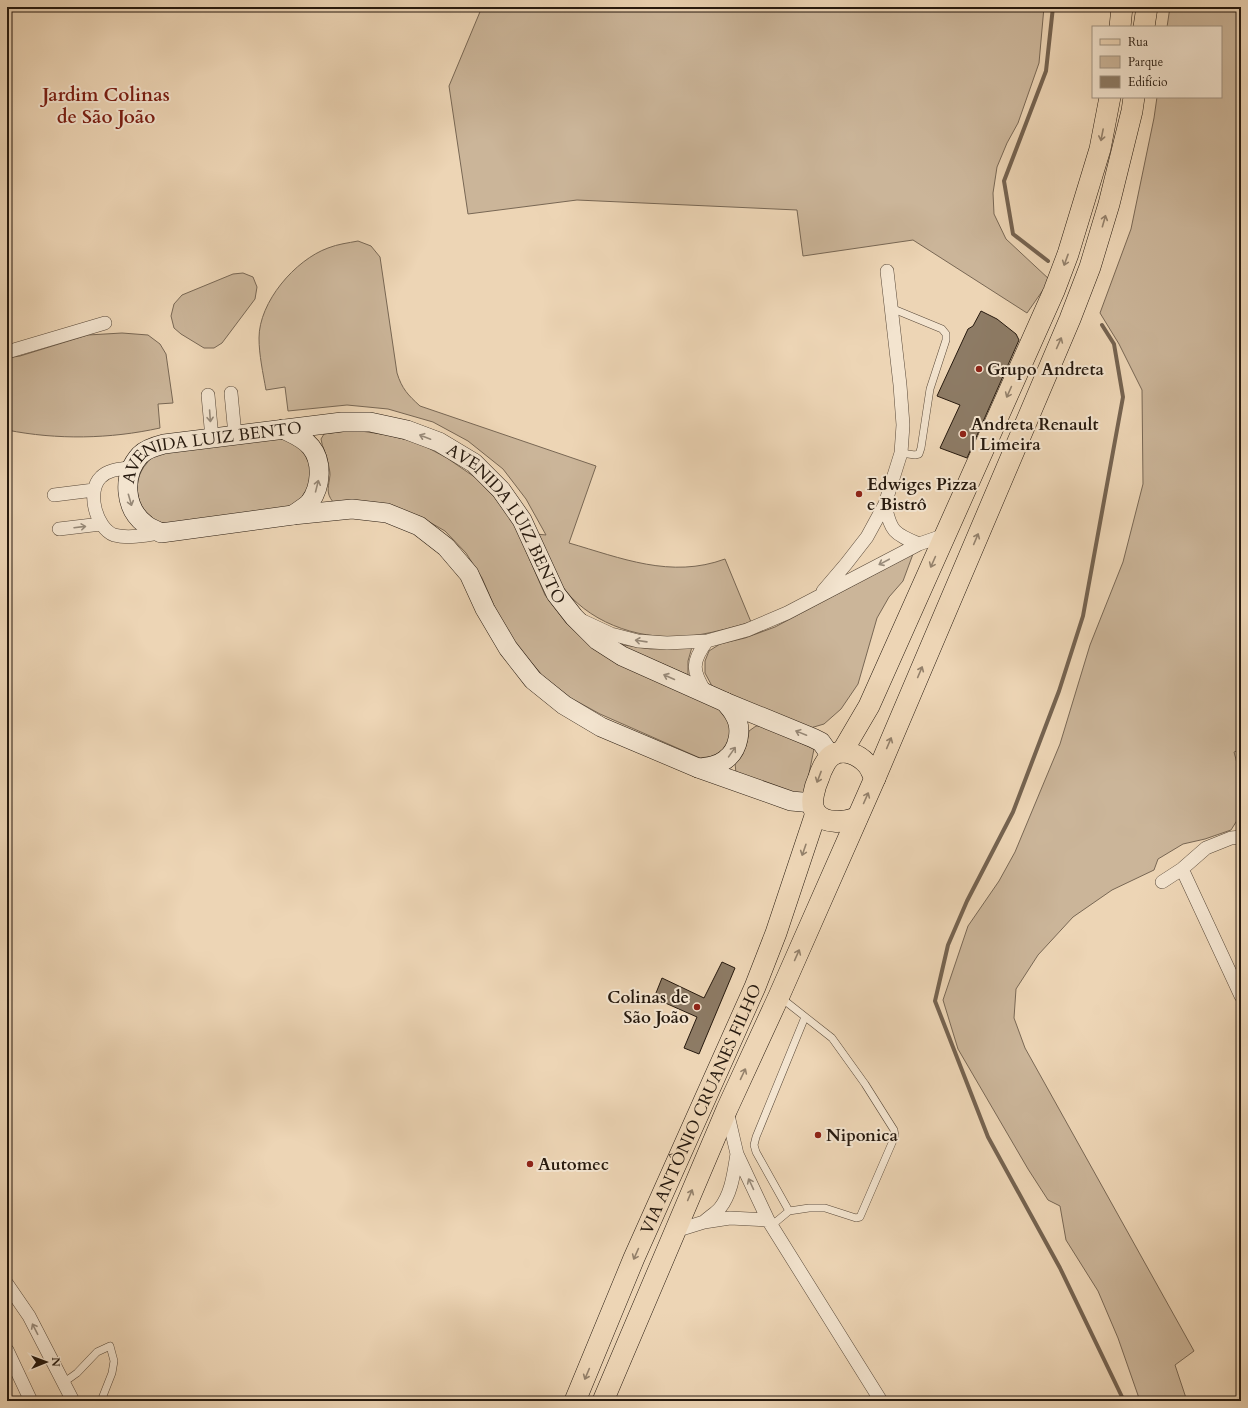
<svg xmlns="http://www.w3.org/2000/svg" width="1248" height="1408" viewBox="0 0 1248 1408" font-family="Cardo,serif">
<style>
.green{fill:#cbb599;stroke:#786754}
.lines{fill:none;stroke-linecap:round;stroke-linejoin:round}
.stream{stroke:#756350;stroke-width:4}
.building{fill:#8d7b65;stroke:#26190e}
.lane-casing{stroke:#584838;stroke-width:8}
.street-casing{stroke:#584838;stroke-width:14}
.secondary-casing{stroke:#26190e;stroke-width:20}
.primary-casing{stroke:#26190e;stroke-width:22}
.lane{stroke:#f3e4cf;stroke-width:7}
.street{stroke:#f3e4cf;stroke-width:13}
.secondary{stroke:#f3e4cf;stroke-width:19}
.primary{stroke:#edd5b5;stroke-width:21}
.oneway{stroke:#93806a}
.oneway2{stroke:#978978}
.poi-dot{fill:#8f2418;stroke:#f3e4cf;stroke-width:1.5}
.labels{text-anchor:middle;stroke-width:4;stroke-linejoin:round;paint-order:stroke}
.poi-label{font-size:17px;font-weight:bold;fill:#26190e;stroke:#f3e4cf;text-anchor:start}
.street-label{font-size:17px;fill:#26190e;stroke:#f3e4cf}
.quarter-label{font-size:19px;font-weight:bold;fill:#7a1f14;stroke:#f3e4cf}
</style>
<rect width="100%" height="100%" fill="#edd5b5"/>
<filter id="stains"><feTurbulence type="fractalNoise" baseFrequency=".005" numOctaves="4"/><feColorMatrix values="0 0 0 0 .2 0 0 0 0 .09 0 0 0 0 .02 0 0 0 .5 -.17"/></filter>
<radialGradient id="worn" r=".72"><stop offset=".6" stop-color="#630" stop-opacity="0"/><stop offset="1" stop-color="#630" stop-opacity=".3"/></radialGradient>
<path class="green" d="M482,7H1044L1039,63L1018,123L1007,143L997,167L993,193L994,214L1006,239L1050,280L1027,313L913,240L803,256L797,210L577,200L468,214L449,86Z
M1170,7H1241V750L1234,752L1241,778V814L1231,830L1205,839L1183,844L1158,859L1154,870L1112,890L1073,917L1038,955L1016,989L1014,1018L1025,1048L1194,1351L1175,1365L1187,1401H1140L1118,1338L1098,1291L1066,1240L1060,1206L1048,1200L1028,1169L958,1049L943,1000L968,926L999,881L1015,852L1060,744L1090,645L1123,562L1143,484L1142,390L1119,344L1100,313L1131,229L1154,118L1157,97H1221V27H1167Z
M358,241L371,246L380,257L397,373C402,389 408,395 420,406L596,466L569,543C621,558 671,579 725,559L751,622C733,627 716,632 698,635C653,642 603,630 571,597C555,580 546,555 536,534L546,535L526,499L503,469L468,441L433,422L388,409L347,405L288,411L285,387L266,390C263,373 259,355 259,338C259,302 295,260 328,248C338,244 348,243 358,241Z
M243,273L253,277L257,287L255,299L222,343L214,348H204L181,334L174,328L171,316L174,304L182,295L233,274Z
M122,333L148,335L160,344L166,354L173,403L158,404L160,428C110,439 57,440 7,430V358L20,356L88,335Z
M354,430L388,435L419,443L447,458L476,478L495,498L515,525L545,595L567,624L594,649L717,706L730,724L731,736L726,747L714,756L700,758L600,714L571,698L542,675L518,647L499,617L482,578L466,553L445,531L419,516L333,502C325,492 329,486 330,475C330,471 329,467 328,463C327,454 322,448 321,439L324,434Z
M278,437C283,438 290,439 294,441C314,454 318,485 300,501C296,504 290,507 286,509L178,524C173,524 167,524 163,523C137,515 129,483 147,463C149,461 151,458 153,457C157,455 161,453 165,452Z
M913,554L903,581L889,597L877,618L858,684L841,709L824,724L807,729L712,686L705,673V661L709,651L720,644L745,638L775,627Z
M617,644L651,649L692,647L688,661V675Z
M756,726H763L814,749L803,803L736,773L735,763C745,753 747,745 749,731Z"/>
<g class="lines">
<path class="stream" d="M1048,261L1013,234L1004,181L1046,71L1053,7
M1102,325L1114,344L1123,397L1083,616L1059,691L1013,812L967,901L948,945L935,1001L988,1137L1060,1268L1124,1401"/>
</g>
<path class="building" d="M981,311L997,319L1016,334L1019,340L967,458L940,448L960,405L937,396L968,329L973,326Z
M722,962L735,968L699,1054L684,1048L697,1017L654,998L662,978L704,998Z"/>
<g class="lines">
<defs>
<path id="lane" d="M891,308L942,329L946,334V340L930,389L921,448L919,454L915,455L901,453
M789,1211L756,1152L754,1145L756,1137L805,1017
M771,1226L789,1211L809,1208H825L856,1218L860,1217L895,1136L894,1130L865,1084L832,1038L780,997
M63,1383L77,1373L97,1352L110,1346L114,1361L112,1373L101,1401"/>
<path id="street" d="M7,352L105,323
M231,393L235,435
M208,395L212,438
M133,467C122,469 109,469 101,477C86,491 96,528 114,535C129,539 145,535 160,533
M54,495L94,490
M885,504C890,531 894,534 919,544
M59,529L101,524
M823,591L846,564L867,537L885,504L901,453L903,425L900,385L887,271
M583,621L611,634L638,641L667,643L707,641L747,630L787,613L919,544L945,535
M706,693C692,671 691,662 707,641
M1182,869L1241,996
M1162,882L1182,869L1206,848L1231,838L1241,837
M727,1111L737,1154L768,1220L881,1401
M704,1222C709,1217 716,1213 720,1208C732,1193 734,1171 737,1154
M675,1231L704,1222L730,1218L768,1220
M7,1284L29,1316L73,1401
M7,1350L31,1401"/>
<g id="secondary">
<path d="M283,429C293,434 304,438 311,447C323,462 321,487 310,502C306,507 298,511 293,515"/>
<path d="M698,768C708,767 717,766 725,760C739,750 743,728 734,714C732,710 728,706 725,702"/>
<path id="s1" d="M813,803L791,801L698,768L601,727L564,705L533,680L508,648L485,609L469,574L446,547L419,526L387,513L352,509L293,515L161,533C156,530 149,528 145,524C124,508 122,475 140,455C146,449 156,446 164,444L342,422H370L407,430L439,442L474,463L501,490L522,520L556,594L574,617L597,640L622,656L725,702L813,738L821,742L831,756"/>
</g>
<g id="primary">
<path d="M1120,27L1122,7"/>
<path d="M1144,27L1147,7"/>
<path d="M842,752L869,706L1054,291L1068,254L1100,149L1110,97"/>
<path d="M857,818C845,822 826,825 816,813C809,804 815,786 819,777C821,770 826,760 831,756C843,747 859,755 867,764C871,768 872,774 875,778"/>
<path id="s2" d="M575,1401L634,1258L755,987L776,933L816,813"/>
<path d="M603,1401L727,1109L779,996L875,778L1070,319L1090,267L1109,204L1132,111L1134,97"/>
</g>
</defs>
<use href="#lane" class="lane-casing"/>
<use href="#street" class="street-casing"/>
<use href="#secondary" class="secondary-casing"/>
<use href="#primary" class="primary-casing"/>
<use href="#lane" class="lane"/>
<use href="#street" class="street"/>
<use href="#secondary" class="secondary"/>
<use href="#primary" class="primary"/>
</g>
<defs><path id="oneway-shaft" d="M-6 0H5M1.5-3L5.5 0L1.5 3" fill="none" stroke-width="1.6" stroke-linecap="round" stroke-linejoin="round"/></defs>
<g class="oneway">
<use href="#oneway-shaft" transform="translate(1102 135) rotate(101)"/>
<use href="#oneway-shaft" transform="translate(1104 221) rotate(-74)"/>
<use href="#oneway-shaft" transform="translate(1066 260) rotate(110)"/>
<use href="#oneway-shaft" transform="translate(1059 343) rotate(-66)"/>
<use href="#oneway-shaft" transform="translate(1009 392) rotate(114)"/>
<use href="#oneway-shaft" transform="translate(976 539) rotate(-67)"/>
<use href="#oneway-shaft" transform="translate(933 562) rotate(114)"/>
<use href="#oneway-shaft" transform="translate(920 672) rotate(-67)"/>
<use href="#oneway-shaft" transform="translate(889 743) rotate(-67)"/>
<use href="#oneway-shaft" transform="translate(819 777) rotate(111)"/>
<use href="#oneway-shaft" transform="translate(866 798) rotate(-66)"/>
<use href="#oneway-shaft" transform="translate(804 850) rotate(109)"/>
<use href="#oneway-shaft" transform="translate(797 955) rotate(-66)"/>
<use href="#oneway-shaft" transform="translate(743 1074) rotate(-65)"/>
<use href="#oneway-shaft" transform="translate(690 1195) rotate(-67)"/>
<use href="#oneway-shaft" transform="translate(636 1254) rotate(114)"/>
<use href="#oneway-shaft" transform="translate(587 1374) rotate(113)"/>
</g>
<g class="oneway2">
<use href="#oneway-shaft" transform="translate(210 416) rotate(86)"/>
<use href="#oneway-shaft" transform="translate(425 437) rotate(-159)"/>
<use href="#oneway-shaft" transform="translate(317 486) rotate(-76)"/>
<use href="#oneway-shaft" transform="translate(130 500) rotate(74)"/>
<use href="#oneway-shaft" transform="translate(80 527) rotate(-7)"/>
<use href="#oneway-shaft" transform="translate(884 562) rotate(152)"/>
<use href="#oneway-shaft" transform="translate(641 641) rotate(-172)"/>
<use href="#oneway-shaft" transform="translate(669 677) rotate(-156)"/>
<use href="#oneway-shaft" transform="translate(801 733) rotate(-158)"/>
<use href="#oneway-shaft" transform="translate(732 752) rotate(-55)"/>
<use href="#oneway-shaft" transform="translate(751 1184) rotate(-115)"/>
<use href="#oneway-shaft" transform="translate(35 1329) rotate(-117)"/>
</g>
<g class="poi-dot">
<circle cx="979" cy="369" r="4"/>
<circle cx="963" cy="434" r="4"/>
<circle cx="859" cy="494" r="4"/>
<circle cx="697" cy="1007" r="4"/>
<circle cx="818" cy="1135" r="4"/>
<circle cx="530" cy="1164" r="4"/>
</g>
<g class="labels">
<g class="poi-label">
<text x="987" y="375">Grupo Andreta</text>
<text x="971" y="430">Andreta Renault<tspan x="971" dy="20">| Limeira</tspan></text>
<text x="867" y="490">Edwiges Pizza<tspan x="867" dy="20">e Bistrô</tspan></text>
<text x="689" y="1003" text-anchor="end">Colinas de<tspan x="689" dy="20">São João</tspan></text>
<text x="826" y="1141">Niponica</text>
<text x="538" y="1170">Automec</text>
</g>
<g class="street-label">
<text dy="6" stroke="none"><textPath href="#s1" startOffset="928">AVENIDA LUIZ BENTO</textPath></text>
<text dy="6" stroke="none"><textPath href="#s1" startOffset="1276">AVENIDA LUIZ BENTO</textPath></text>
<text dy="6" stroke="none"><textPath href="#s2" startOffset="318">VIA ANTÔNIO CRUANES FILHO</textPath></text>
</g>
<g class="quarter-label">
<text x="106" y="101">Jardim Colinas<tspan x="106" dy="22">de São João</tspan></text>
</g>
</g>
<rect width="1248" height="1408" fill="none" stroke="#edd5b5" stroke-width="24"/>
<rect x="8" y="8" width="1232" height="1392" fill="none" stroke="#26190e" stroke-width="2"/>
<rect x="12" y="12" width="1224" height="1384" fill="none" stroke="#26190e"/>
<rect x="1092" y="26" width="130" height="72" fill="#f3e4cf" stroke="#a19382"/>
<rect x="1100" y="39" width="20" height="6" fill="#edd5b5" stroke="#a19382"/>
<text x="1128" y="46" font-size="12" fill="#26190e">Rua</text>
<rect x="1100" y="56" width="20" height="12" fill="#cbb599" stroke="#a19382"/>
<text x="1128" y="66" font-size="12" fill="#26190e">Parque</text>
<rect x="1100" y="76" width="20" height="12" fill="#8d7b65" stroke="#a19382"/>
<text x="1128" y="86" font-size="12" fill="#26190e">Edifício</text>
<g transform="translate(46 1362) rotate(89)" stroke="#f3e4cf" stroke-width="3" paint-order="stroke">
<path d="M0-3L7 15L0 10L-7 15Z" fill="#26190e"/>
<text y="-6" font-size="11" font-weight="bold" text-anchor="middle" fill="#26190e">N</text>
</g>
<rect width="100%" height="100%" filter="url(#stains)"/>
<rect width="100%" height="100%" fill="url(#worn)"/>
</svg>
